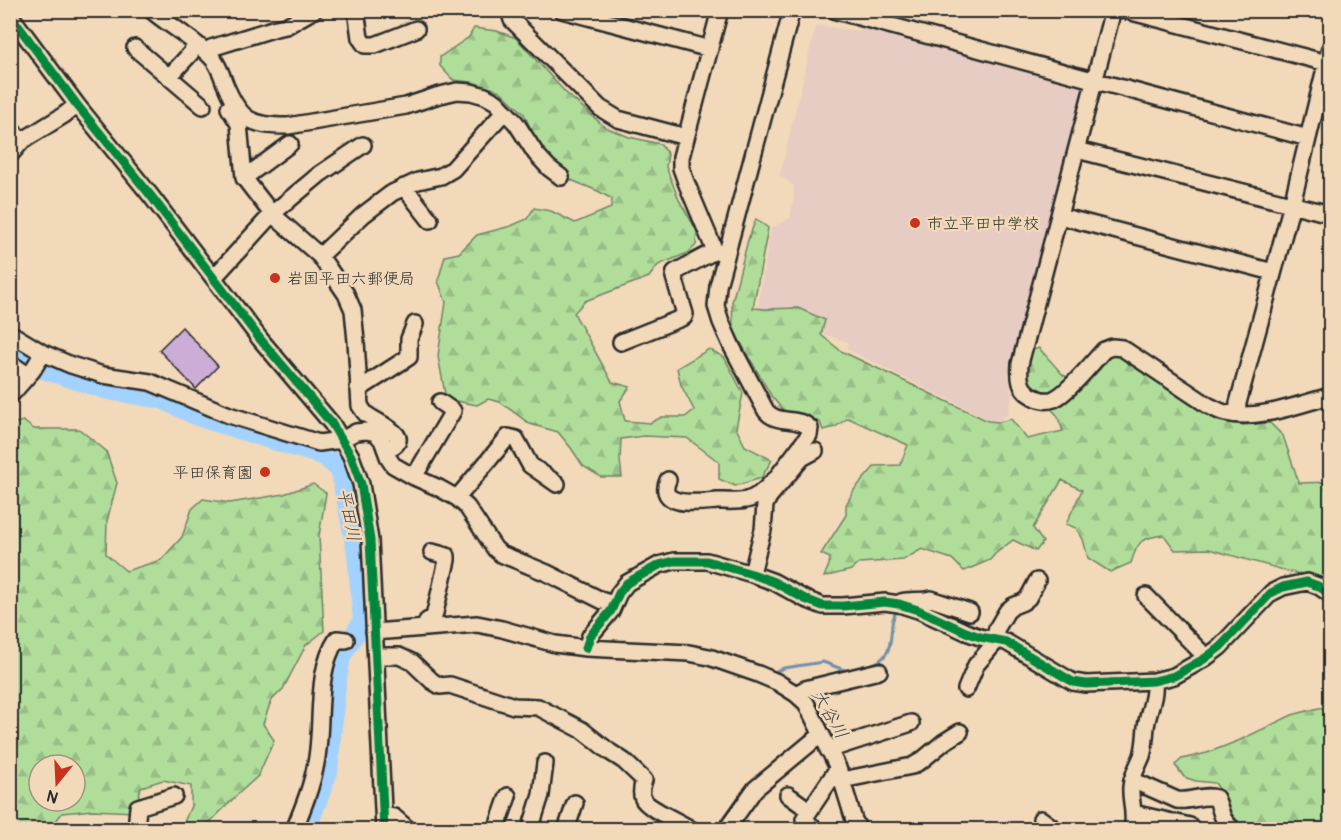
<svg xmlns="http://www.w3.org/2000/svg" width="1341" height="840" viewBox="0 0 1341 840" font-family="Pangolin,'Klee One',sans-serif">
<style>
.built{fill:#e6ccc2}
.forest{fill:url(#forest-firs);stroke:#6e8463;stroke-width:1.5;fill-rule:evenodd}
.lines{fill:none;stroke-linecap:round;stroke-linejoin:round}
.stream{stroke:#738faa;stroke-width:3}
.river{stroke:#a3d2ff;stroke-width:20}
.building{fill:#cdacd7;stroke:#2b2b2b;stroke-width:1.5}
.minor-casing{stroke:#2b2b2b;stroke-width:20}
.minor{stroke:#f1d9b9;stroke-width:15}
.cycleway-casing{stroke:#f1d9b9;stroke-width:13}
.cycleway{stroke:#00873e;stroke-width:9}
.poi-dot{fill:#c8321e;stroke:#f1d9b9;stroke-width:2}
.labels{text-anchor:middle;stroke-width:5;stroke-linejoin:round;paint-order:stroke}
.poi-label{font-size:16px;fill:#2b2b2b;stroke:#f1d9b9;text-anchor:start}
.water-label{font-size:18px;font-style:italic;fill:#3d444b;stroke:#f1d9b9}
</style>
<defs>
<pattern id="forest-firs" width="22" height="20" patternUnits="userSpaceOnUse" patternTransform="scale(1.5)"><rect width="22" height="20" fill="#b1dd9b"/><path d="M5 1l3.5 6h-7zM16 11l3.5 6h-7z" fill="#98be86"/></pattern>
</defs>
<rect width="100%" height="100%" fill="#f1d9b9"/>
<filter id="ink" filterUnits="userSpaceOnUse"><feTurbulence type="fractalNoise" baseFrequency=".0167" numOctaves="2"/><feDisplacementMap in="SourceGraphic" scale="12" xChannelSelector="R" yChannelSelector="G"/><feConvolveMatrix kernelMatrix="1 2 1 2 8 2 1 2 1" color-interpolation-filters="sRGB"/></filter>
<g filter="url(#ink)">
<path class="built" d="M816,25L857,31L867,28L1014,69L1017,64L1080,82L1085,91L1008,375L1012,397L1007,415L1000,420H990L847,349L848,342L757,313L771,228L790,218L794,198V186L780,175Z"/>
<path class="forest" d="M474,28L497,31L516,38L565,92L605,127L629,137L660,144L668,154L666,167L679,200L697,231L696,245L688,253L658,265L649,277L585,301L574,313L612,382L630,387L620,401L625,421L650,423L662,417H685L694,410L681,385L677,368L709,349L724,357L743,393L736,428L745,446L772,460L761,478L735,486L719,479V462L687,438L644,436L621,439L620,460L622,477H601L583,466L571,448L558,432L530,424L500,402L488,399L477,405L446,399L438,356L446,302L438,281L445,256L459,253L477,235L511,226L527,219L534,208L551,211L575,223L611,208L612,199L598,191L571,180L539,147L524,114L500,91L472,82L453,80L440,66V57L469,37Z
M756,219L768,228L753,308L765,309L798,308L825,320L821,335L841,351L988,421L999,422L1011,419L1027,439L1063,431L1057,415L1033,390L1027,380L1030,351L1039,348L1063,375L1079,382L1111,353L1132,360L1185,400L1218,421L1243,425L1270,423L1283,436L1299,483L1330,482V578L1305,576L1209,549L1175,550L1164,535C1141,538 1138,540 1131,563L1110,572L1088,558L1083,539L1076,528L1066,524L1082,490L1062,480L1033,528L1043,542L1036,551L1013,540L995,554L990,560L964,571L952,559L922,549L903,560L859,563L851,570L824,577L829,565L830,558L821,554L846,515V505L854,490L875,466L900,465L908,445L848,418L835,427L823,430L820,422L783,410L772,397L733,329L732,302L748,240Z
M23,421L34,429H79L106,451L117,483L107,521L106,554L126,571L161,560L182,537L192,509L203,499L230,503L284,494L313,484L326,493L319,536L324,631L306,645L283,689L271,701L263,724L274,740L258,776L238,794L203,829H181L191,806V786L163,780L141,787L134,812L93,810L62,813L50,829L11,830V424ZM39,765H75V801H39Z
M1330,707V829H1244L1232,814L1223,794L1215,783L1196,781L1184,777L1175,765L1182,759L1207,753L1238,741L1292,715L1319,708Z"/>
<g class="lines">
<path class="stream" d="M1276,583L1280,579L1292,578
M871,666C876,663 882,660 886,654C895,641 887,620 899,609
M762,668L780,676
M774,672L784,668L823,662L847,671"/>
<path class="river" d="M10,351L43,369L108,390L162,399L200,417L325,456L340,470L349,512L357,553L363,621L341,656L336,684L328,772L306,830"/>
</g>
<path class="building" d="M182,327L218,366L196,389L159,350Z"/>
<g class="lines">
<defs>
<path id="minor" d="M151,10C170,26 197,41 213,59C219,66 222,76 225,84C240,120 250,126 288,126L406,106L436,96L457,91L471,92L485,96L496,102L516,123L536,154L549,168L561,177
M356,10L360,38L365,45H375L416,29
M509,10L512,20L600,108L618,119L686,137
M562,10L710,49
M833,10L1308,138
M1113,10L1020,364C1019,377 1019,389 1032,396C1039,400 1046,402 1054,399C1068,393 1093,362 1104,350L1112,347L1122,348L1209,406C1214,408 1220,412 1226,413C1257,421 1300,404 1330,396
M1124,10L1327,63
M10,15L77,105L151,196L260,339L332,424L351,456L361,484L370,540L384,830
M135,48L203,106
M206,52L211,48L276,28L286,26L314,10
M169,77L190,54L196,45
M10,128L22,141
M363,145L320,174L272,214L320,256L346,294L353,310L356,341L360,406C362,408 363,411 366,414C375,422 419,437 386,450
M1077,150L1330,214
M10,155L22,141L64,115L77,105
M244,178L290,144
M404,187L430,220
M1060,216L1273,272
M715,251L686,182L681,168V157L720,10
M320,256L363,215L392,193L418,181L441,176L453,169L505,111
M213,276L219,272L272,214L244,178L239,124L229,108
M10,333L43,353L71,365L103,375L150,382L229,415L319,443L341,440L356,432L366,431L376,433L382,440L389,459L393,465L414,477L439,488L457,498L467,507L495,549L501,554L547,573L603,601L614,604
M621,342L684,317L685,314L674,277L675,272L715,251L724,253
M10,363L28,375
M358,387L364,386L409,357V339L415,324
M10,396L32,371L43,353
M1237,415L1238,403L1292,204L1330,48
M414,477L453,411L440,402
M777,477L809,435L810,428C798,416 777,425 766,411L732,347L721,322L716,306L718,286L792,10
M668,480C655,509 702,502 717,501C726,501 737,502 746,500C757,498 766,489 773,481
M457,498L508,437L516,439L530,465L557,484
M752,574L757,553L763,530L765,505L769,497L802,458L815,451
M1146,596L1200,651L1204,659
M901,602C911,599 921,602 931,599L970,612
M425,628L427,621L434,617L447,560V556L432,552
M374,632L477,624L502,629L555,644L586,648L689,653L709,657L758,674L777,682L796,694L806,703L838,768L854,820L859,830
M586,648L590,636L611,611L619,593L627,583L659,565L674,561H707L752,574L774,582L805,599L823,606H843L885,602L899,604L918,610L966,632L980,637L1006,642L1073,682L1086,684L1154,681L1174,676L1204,659L1220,647L1271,593L1283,587L1307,582L1318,586L1330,594
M376,656H399L412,662L432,681L440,686L450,685L514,706L538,707L582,730L610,752L624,761L644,780C642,786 640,793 643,799C648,809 681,822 692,830
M966,689L976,665L993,645L997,628L1007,611L1013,606L1023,602L1028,598L1037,581
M796,694L805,689L879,671
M828,750L911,723
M842,780L912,766L921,761L944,742L960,732
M1132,780L1177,800C1190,802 1203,794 1216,798C1223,812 1219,819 1234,830
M788,795L809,810
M1133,813L1190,826
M384,815L394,817L409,830
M1041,819L1056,830
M136,830L138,807L174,796
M294,830C303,808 312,786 316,763C324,723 314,674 337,639L346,640
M496,830L508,796
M530,830L541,795L545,763
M566,830L575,803
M726,830L755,789L813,741L822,736
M816,830L804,819L838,768
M1132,830C1136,815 1130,801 1131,787C1132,775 1138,766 1142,756C1145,746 1145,737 1146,727C1148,711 1156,698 1154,681"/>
</defs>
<use href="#minor" class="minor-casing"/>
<use href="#minor" class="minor"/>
<defs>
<path id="cycleway" d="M10,15L77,105L151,196L260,339L332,424L351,456L361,484L370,540L384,830
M586,648L590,636L611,611L619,593L627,583L659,565L674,561H707L752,574L774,582L805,599L823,606H843L885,602L899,604L918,610L966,632L980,637L1006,642L1073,682L1086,684L1154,681L1174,676L1204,659L1220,647L1271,593L1283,587L1307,582L1318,586L1330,594"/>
</defs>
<use href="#cycleway" class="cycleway-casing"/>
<use href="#cycleway" class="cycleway"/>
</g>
</g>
<g class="poi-dot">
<circle cx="915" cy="223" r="6"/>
<circle cx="275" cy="278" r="6"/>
<circle cx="265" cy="472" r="6"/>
</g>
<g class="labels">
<g class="poi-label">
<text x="927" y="229">市立平田中学校</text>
<text x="287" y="284">岩国平田六郵便局</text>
<text x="253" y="478" text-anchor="end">平田保育園</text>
</g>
<g class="water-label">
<text transform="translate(349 515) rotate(78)" y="6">平田川</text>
<text transform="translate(830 714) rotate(60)" y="6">大谷川</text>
</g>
</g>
<rect width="1341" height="840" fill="none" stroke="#f1d9b9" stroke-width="36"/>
<rect x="18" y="18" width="1305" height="804" fill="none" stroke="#2b2b2b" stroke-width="2" filter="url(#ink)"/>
<g transform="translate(57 783) rotate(198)"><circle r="28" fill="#f1d9b9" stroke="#a29380" stroke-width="1.5"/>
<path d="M0-4.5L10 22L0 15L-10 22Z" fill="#c8321e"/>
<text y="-9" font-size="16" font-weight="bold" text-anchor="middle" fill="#2b2b2b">N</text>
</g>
</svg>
